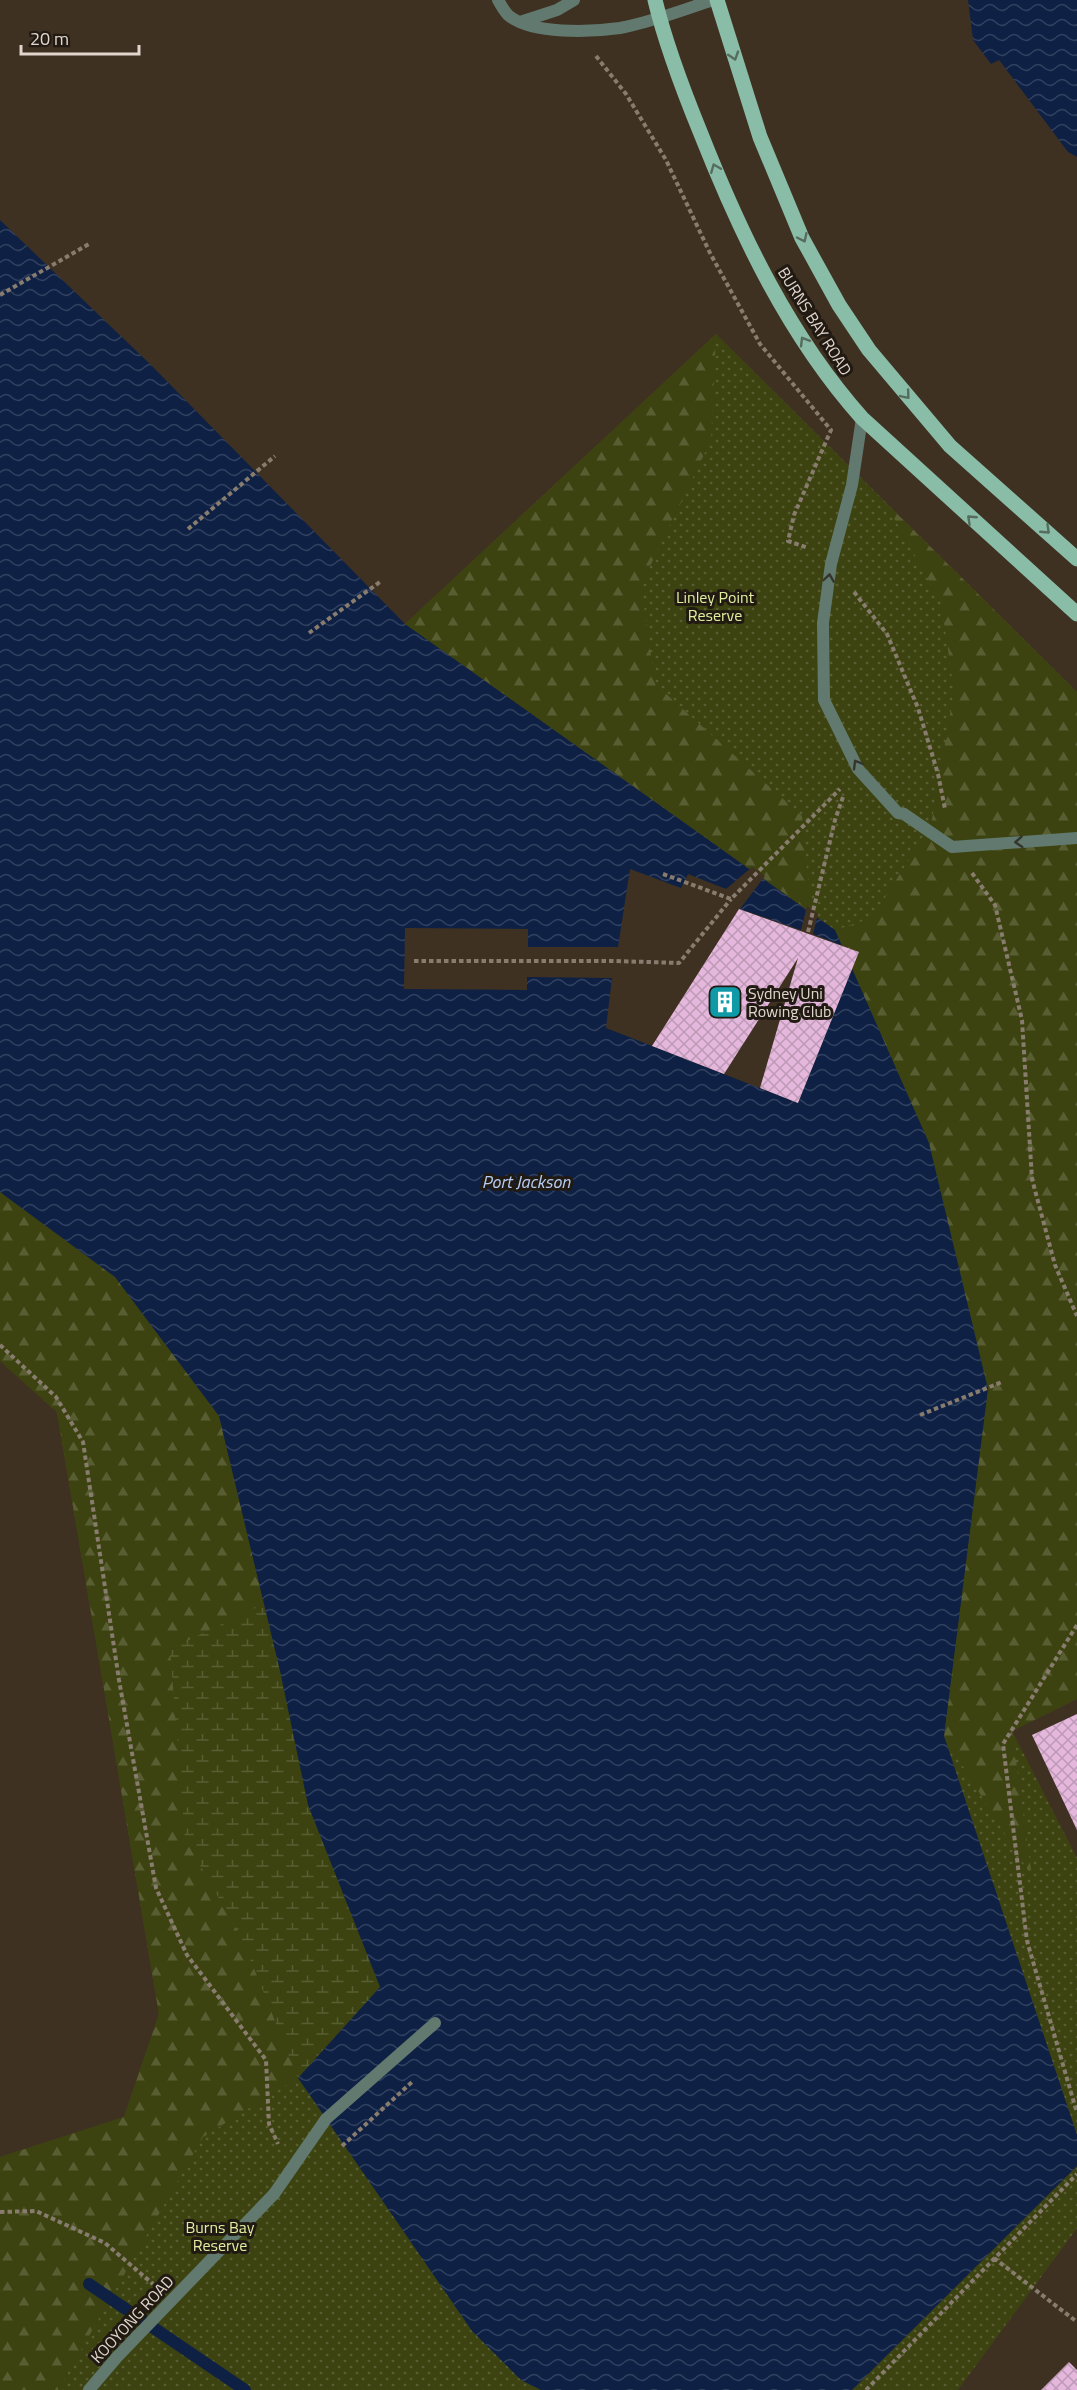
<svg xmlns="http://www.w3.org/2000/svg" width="1077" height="2390" viewBox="0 0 1077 2390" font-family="'Titillium Web',sans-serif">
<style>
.green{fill:url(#green-dots)}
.forest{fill:url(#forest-firs)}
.wetland{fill:url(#wetland-marsh)}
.water{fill:url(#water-waves)}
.pier{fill:#3f3121}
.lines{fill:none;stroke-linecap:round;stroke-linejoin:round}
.stream{stroke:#0e2145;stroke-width:12}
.building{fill:url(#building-cross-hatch)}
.path{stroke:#887c6f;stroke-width:4;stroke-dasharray:4.5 3;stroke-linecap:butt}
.service{stroke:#61796e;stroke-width:12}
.minor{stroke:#61796e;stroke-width:12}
.primary{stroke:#8abda8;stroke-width:15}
.oneway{stroke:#566c5e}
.oneway2{stroke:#34362e}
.labels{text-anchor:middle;stroke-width:6;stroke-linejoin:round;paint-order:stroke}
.street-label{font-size:16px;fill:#e0d6cd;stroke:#211a13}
.park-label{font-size:16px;fill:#e0ee9e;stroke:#211a13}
.poi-label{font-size:16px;fill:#e0d6cd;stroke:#211a13;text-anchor:start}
.water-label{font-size:18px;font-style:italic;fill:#b5cbf3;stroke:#211a13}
</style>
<defs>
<pattern id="green-dots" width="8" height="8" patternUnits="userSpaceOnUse" patternTransform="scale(1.5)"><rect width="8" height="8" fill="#3c4310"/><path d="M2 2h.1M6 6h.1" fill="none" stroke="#585d32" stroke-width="1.8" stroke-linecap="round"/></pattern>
<pattern id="forest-firs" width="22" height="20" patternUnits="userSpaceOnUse" patternTransform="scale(1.5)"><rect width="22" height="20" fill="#3c4310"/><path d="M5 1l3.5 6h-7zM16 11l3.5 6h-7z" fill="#585d32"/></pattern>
<pattern id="wetland-marsh" width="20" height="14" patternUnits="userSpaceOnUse" patternTransform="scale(1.5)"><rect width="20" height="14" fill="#3c4310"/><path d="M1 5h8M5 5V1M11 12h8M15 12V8" fill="none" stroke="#585d32"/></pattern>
<pattern id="water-waves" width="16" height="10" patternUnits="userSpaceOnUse" patternTransform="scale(1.5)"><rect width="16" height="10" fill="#0e2145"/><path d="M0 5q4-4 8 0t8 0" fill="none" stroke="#31405f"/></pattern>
<pattern id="building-cross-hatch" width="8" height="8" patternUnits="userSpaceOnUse" patternTransform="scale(1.5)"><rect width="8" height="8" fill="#e5b7dd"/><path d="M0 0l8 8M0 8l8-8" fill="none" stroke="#bc99b5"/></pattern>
</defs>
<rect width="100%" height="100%" fill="#3f3121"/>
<path class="green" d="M716,334L1077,692V1699L1012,1731L1077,1858V2135L944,1736L988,1389L929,1143L835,930L405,624Z
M0,1192L264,1604L521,2380L541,2390H0V2157L124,2117L159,2014L57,1412L0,1361Z
M1077,2166V2228L958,2390H852Z"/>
<path class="forest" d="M716,334L711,440L641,585L655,684L802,816L811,912L405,624Z
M885,502L1077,692V1699L1012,1731L1032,1877L944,1736L988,1389L835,930L872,918L931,825L954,691L941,602Z
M0,1192L115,1277L219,1416L264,1604L380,1987L298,2078L203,2137L58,2390H0V2157L124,2117L159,2014L57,1412L0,1361Z"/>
<path class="wetland" d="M264,1604L280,1671L308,1805L380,1987L298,2078L242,1939L185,1839L170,1649Z"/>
<path class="water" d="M968,0H1077V157L1068,152L999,60L991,64L973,40Z
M0,220L151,365L405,624L835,930L929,1143L988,1389L944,1736L1077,2135V2166L852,2390H541L521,2380L472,2331L298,2078L380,1987L308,1805L280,1671L219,1416L115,1277L0,1192Z"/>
<path class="pier" d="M752,867L765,876L740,909L801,930L807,906L818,914L813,934L846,947L854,964L798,1103L606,1028L612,978L527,977V990L404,989L405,928L528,929V947H618L630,869L681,888L688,874L726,889Z"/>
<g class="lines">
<path class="stream" d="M89,2284L245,2390"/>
</g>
<path class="building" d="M739,909L859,952L798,1103L760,1088L798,958L724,1074L652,1046Z
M1077,1714V1830L1032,1735Z
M1069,2362L1077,2370V2390H1041Z"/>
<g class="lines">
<path class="path" d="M596,56L626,94L666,160L710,253L760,344L831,430L794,515L788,541L808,548
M0,295L89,244
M188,529L275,456
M854,592L887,634L918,708L938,774L945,809
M309,633L380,582
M972,873L995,905L1022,1020L1032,1179L1055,1265L1077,1316
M663,874L731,899L840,789
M808,932L835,820L844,794
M414,961H616L679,963L731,899
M0,1345L56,1397L83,1442L119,1680L156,1888L187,1955L266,2060L269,2124L278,2144
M920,1415L1002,1382
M1077,1625L1003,1744L1027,1941L1077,2113
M342,2146L412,2082
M0,2212L36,2211L105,2243L153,2284
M994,2258L1077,2322
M866,2390L1077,2174"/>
<path class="service" d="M862,418L852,485L831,564L823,623L824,700L858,769L898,813L904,814L952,847L1077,838
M274,2194L326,2119L435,2023"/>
<path class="minor" d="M498,0C501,5 504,11 508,15C531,35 592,32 620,28C652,22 683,10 713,0
M520,22L557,10L574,0
M89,2390L117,2357L274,2194"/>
<path class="primary" d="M655,0C666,46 683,90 701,134C741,235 789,336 862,418L1077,614
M717,0L760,137L802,238L839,305L869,350L950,446L1077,559"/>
</g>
<defs><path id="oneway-chevron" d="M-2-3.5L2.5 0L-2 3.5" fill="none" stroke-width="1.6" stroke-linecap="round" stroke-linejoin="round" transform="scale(1.5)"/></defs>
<g class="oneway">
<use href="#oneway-chevron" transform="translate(734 56) rotate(72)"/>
<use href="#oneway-chevron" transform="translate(715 168) rotate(-112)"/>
<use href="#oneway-chevron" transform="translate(803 238) rotate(65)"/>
<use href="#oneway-chevron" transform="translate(804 341) rotate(-121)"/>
<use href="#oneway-chevron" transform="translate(906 395) rotate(50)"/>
<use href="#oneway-chevron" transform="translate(971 519) rotate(-137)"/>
<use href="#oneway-chevron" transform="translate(1046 530) rotate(43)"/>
</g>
<g class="oneway2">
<use href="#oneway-chevron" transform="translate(829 578) rotate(-82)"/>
<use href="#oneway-chevron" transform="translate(857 764) rotate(-121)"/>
<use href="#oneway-chevron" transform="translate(1019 842) rotate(176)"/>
</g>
<defs>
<symbol id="building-square" viewBox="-11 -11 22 22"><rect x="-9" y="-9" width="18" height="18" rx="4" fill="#0f9aa8" stroke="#211a13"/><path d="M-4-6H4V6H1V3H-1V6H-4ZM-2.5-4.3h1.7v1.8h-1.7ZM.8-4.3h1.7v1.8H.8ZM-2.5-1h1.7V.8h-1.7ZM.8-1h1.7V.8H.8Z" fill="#fff"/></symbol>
</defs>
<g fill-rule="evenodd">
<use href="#building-square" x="706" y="983" width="38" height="38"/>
</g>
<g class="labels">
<g class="street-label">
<text transform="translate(815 321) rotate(58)" y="6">BURNS BAY ROAD</text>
<text transform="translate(132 2319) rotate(-47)" y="6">KOOYONG ROAD</text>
</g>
<g class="park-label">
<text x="715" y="603">Linley Point<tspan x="715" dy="18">Reserve</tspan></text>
<text x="220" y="2233">Burns Bay<tspan x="220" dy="18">Reserve</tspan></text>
</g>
<g class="poi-label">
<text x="748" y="999">Sydney Uni<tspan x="748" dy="18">Rowing Club</tspan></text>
</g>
<g class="water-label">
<text x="526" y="1188">Port Jackson</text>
</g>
</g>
<path d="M21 45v9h118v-9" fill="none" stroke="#e0d6cd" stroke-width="3"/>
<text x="30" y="45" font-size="18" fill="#e0d6cd" stroke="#211a13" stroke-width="4.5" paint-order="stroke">20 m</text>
</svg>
